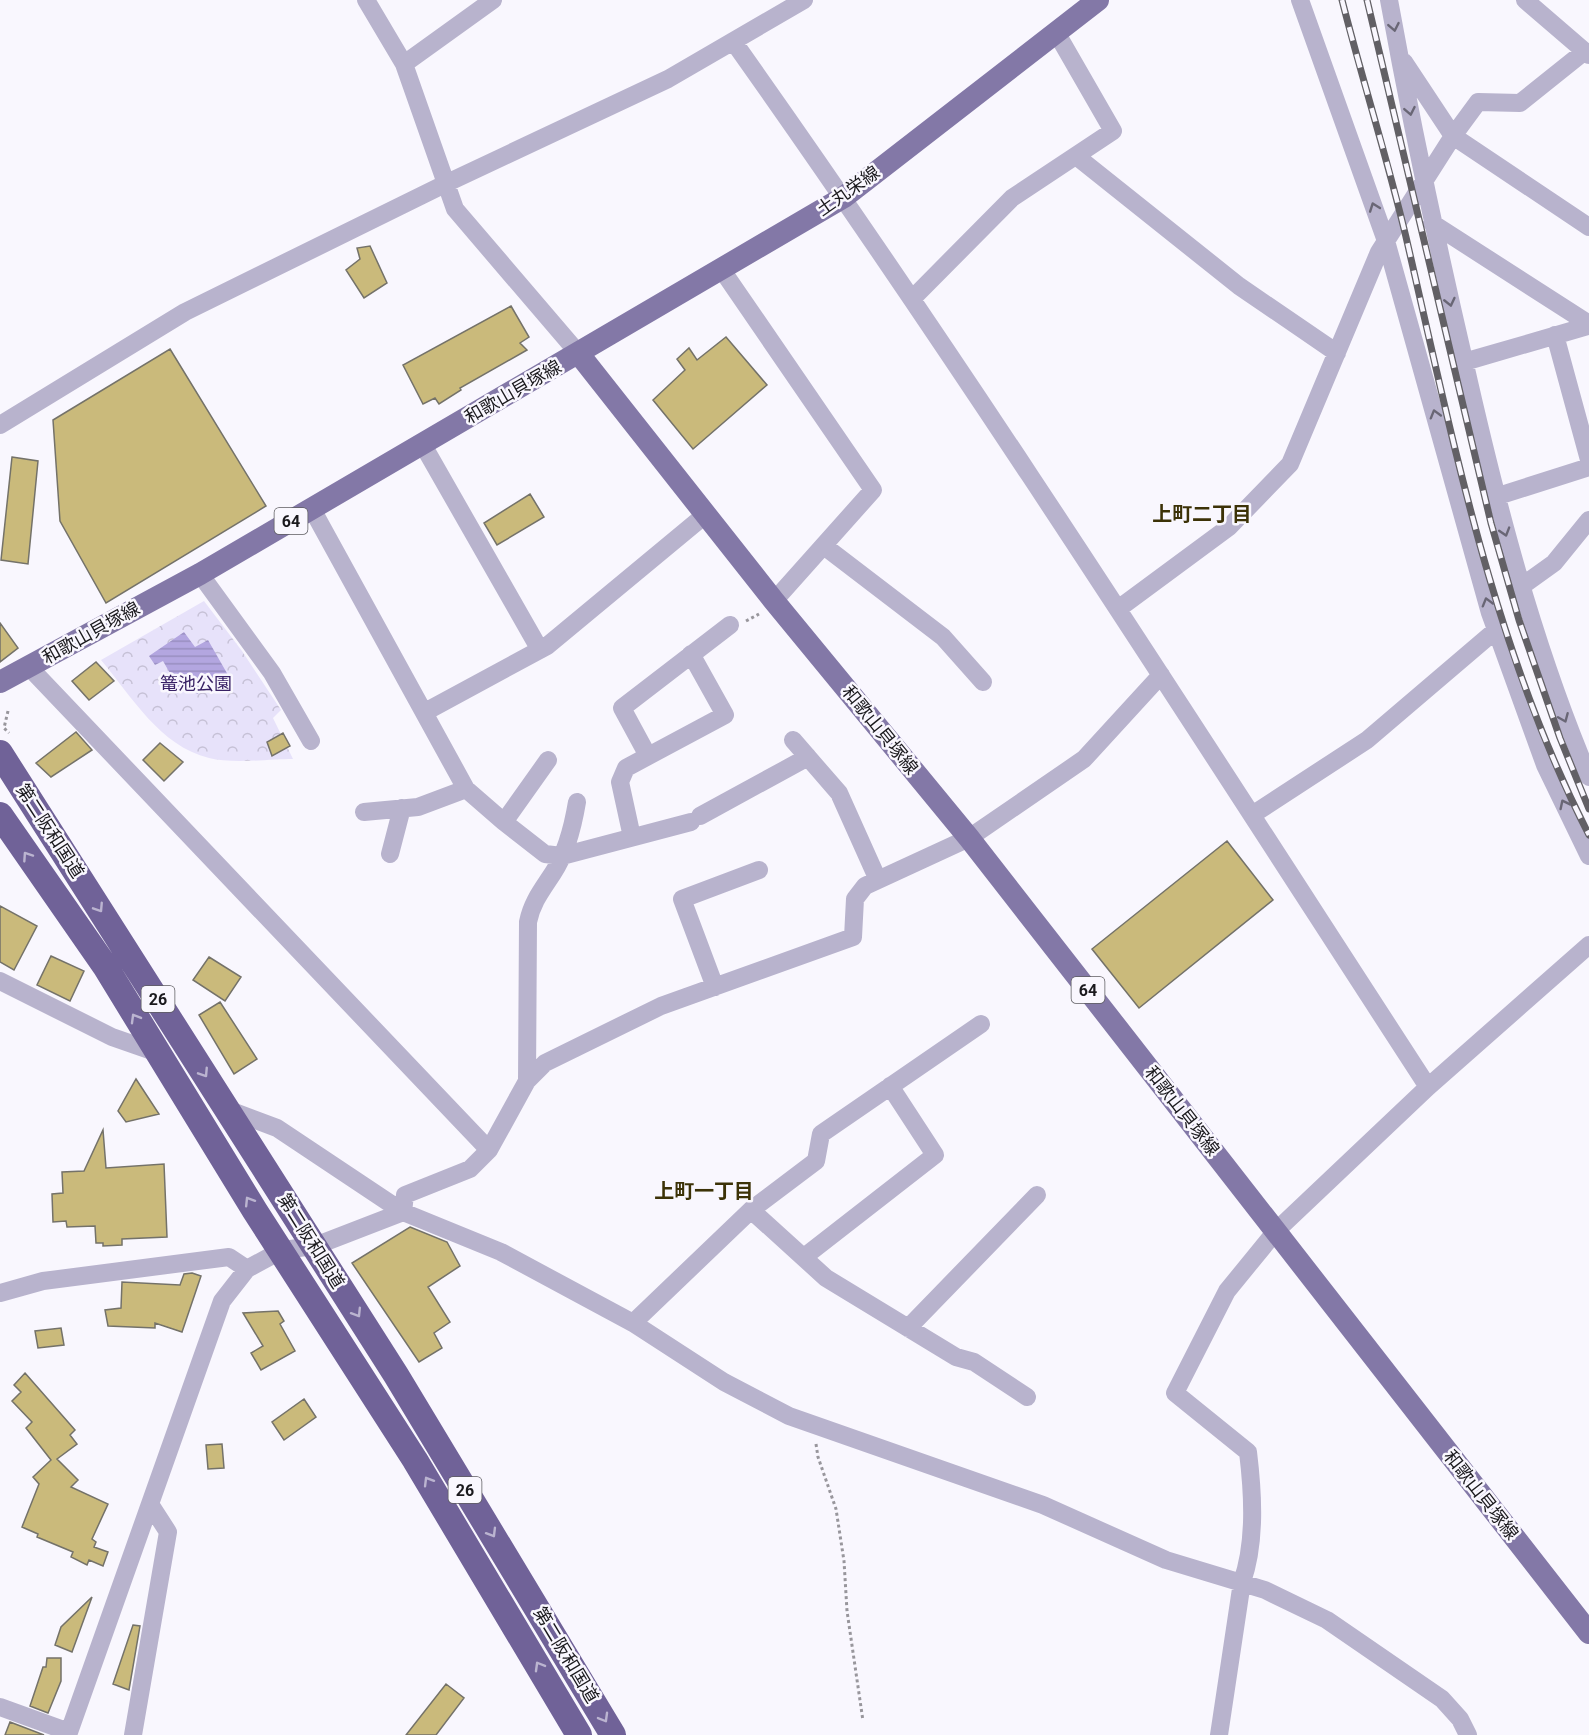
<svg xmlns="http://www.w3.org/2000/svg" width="1589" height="1735" viewBox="0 0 1589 1735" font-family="Roboto,'Noto Sans JP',sans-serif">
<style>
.forest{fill:url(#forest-crowns)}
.water{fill:url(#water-rules)}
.building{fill:#caba7b;stroke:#747269;stroke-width:1.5}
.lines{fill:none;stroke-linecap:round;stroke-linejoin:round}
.path{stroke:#98969c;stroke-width:3;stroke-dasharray:3 3;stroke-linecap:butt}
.minor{stroke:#b8b3cd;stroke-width:18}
.major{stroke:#8378a7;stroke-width:22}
.highway{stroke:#706298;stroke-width:26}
.rail-casing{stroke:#626065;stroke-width:7}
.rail{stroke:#f9f7fe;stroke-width:4.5;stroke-dasharray:14;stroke-linecap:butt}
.oneway{stroke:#696675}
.oneway2{stroke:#bbb4d0}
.labels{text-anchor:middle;stroke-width:5;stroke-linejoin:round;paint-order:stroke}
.shield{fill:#f9f7fe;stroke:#5d5c60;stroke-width:1.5}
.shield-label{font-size:16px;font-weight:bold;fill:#1a191d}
.street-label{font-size:18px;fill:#1a191d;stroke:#f9f7fe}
.park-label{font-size:18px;fill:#382165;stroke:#f9f7fe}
.neighbourhood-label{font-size:20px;font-weight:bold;fill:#3c3207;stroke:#f9f7fe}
</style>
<defs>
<pattern id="forest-crowns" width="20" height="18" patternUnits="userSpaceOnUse" patternTransform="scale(1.5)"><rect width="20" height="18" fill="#e7e2fa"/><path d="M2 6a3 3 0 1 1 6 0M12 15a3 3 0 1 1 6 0" fill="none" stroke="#c6c1d6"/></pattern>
<pattern id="water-rules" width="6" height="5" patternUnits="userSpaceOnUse" patternTransform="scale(1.5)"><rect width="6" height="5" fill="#b3a6e0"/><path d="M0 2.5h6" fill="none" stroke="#998ec0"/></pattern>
</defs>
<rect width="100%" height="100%" fill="#f9f7fe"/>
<path class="forest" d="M204,601L242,651L281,710L273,718L293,759C269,759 232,764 209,758C160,746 132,697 101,660Z"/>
<path class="water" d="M184,632L195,647L208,640L228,675L197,694L190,682L179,689L163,661L155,665L149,656Z"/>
<path class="building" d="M370,246L387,283L364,298L346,270L360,259L357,248Z
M511,306L529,337L520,343L527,350L460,388L461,390L439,404L435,398L423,404L403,365Z
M726,337L767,385L693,449L653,400L685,370L677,359L689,348L697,360Z
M170,349L266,506L106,603L60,521L53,420Z
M12,457L38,461L28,564L1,560Z
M530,494L544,517L497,545L484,523Z
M0,623L18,648L0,662Z
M96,662L114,681L89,700L72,681Z
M76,732L92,750L51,777L36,763Z
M283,733L290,746L272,756L267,742Z
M160,743L183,762L164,781L143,760Z
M1227,841L1273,900L1139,1008L1092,949Z
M0,906L37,926L14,970L0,962Z
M51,956L84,971L70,1001L37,985Z
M209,957L241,977L225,1001L193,980Z
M220,1002L257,1059L234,1074L199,1015Z
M136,1079L159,1114L126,1122L118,1111Z
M103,1130L106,1168L164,1164L167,1237L122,1239V1245L103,1246V1243H96L95,1226L67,1227L66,1221L53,1222L52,1194L63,1193L62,1172L84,1171Z
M410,1227L447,1242L460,1266L428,1287L450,1322L434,1333L442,1348L419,1362L352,1263Z
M192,1273L201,1276L182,1332L155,1323V1328L108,1326L105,1310L121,1308L122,1282L180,1285L184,1274Z
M278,1311L284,1321L280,1324L295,1351L261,1370L251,1353L263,1346L243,1313Z
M61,1328L64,1345L38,1348L35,1331Z
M25,1373L75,1430L70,1435L77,1444L57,1459L78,1480L71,1487L108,1504L92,1539L96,1542L94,1547L108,1552L103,1566L89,1560L87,1565L71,1557L73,1552L37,1537L38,1534L22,1527L39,1484L33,1477L51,1460L26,1428L32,1422L12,1401L21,1392L14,1385Z
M304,1399L316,1417L284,1440L272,1422Z
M222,1444L224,1468L208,1469L206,1445Z
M92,1597L72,1652L55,1645L61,1627Z
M133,1625L140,1626L129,1690L113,1684Z
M47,1658H61V1681L48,1713L30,1706L43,1667H46Z
M446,1684L464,1698L436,1735H406Z
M10,1722L44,1735H5Z"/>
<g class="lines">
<path class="path" d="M746,621L759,614
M8,711L4,728L9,733
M816,1444L818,1457L836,1509L844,1561L847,1611L863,1721"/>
<path class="minor" d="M366,0L404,64L455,209L579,354
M1300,0L1386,241L1490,613L1545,765L1589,856
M1389,0C1411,121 1436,240 1464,360C1496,502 1532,642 1589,777
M1525,0L1589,55
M733,41C975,382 1200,736 1428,1087
M1585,51L1520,103L1478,102L1453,136L1589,227
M404,64L493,0
M1076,156L1239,286L1337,353
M1432,223L1589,324
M722,270L873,490L774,601
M912,299L1012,198L1113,131L1056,32
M1555,335L1589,460
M1464,362L1588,326
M0,425L185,312L447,183L668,79L804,0
M423,445L540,650
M1495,497L1589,467
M312,509L466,789L504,822L548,760
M824,546L943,637L983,682
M200,574L272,673L311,741
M1522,586L1554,563L1589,520
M1118,609L1229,527L1290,464L1379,252L1453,136L1404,62
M29,667L489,1150
M425,712L547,646L705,515
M793,740L839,793L878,880
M648,756L622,708L730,625
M364,812L418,807L466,789
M1252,815L1367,740L1496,630
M700,816L808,757
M504,822L545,854L562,856L691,822
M632,837L620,782L626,768L725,715L691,654
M390,854L402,808
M0,981L112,1037L155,1052
M715,987L682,899L759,870
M527,1081L528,922C532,902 542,890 553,873C567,852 573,826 577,802
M229,1110L277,1128L403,1212L405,1195L470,1169L489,1150L527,1081L545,1063L661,1006L853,937L855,899L865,886L969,838L1084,759L1161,675
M751,1210L826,1278L956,1357L974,1362L1027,1397
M804,1257L935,1155L890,1086
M0,1293L43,1281L229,1257L247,1269
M633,1323L751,1210L816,1161L821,1134L981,1024
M908,1328L1037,1195
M0,1707L69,1732
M68,1735L222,1301L247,1269L282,1250L315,1246L403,1212L501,1252L633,1323L724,1382L789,1416L1043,1505L1166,1560L1265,1590L1327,1620L1442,1699L1460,1719L1468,1735
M133,1735L168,1532L150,1504
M1219,1735L1242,1582C1256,1542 1253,1493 1248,1452L1175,1393L1227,1291L1276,1231L1428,1087L1589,945"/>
<path class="major" d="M579,354L774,601L969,838L1589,1633
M0,682L200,574L844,197L1098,0"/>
<path class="highway" d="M0,753L396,1375L613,1735
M0,815L105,966L255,1211L415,1460L579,1735"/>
<defs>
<path id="rail" d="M1342,0C1362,79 1387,157 1406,237C1453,440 1493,648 1589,835
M1367,0L1491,523L1519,620L1560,738L1589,809"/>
</defs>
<use href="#rail" class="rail-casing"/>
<use href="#rail" class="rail"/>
</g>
<defs><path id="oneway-chevron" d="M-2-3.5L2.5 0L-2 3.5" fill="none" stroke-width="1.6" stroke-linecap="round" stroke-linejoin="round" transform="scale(1.5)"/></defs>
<g class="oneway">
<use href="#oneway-chevron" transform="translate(1394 27) rotate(79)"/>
<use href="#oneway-chevron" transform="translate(1410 111) rotate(79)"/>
<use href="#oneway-chevron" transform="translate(1374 207) rotate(-110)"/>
<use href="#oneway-chevron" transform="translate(1450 302) rotate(77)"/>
<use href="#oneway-chevron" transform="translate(1435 414) rotate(-106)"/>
<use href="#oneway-chevron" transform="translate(1505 532) rotate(73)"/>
<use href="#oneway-chevron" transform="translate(1487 602) rotate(-106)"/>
<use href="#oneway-chevron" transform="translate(1564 718) rotate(67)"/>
<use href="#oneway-chevron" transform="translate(1564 804) rotate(-116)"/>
</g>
<g class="oneway2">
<use href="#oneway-chevron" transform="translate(27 856) rotate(-124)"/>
<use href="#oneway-chevron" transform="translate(99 908) rotate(57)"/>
<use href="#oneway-chevron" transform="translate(135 1018) rotate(-120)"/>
<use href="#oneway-chevron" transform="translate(204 1073) rotate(57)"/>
<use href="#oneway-chevron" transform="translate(249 1201) rotate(-122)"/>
<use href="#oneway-chevron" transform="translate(357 1313) rotate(58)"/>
<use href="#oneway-chevron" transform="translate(428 1481) rotate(-121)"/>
<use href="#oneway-chevron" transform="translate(492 1533) rotate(59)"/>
<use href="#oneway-chevron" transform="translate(539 1666) rotate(-120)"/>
<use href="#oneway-chevron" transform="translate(604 1718) rotate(60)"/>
</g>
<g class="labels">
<g class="shield">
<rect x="274.5" y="508" width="33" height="26" rx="4.5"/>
<rect x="1071.5" y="977" width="33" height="26" rx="4.5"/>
<rect x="141.5" y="986" width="33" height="26" rx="4.5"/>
<rect x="448.5" y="1477" width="33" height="26" rx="4.5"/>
</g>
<g class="shield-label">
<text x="291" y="527">64</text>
<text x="1088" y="996">64</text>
<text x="158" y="1005">26</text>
<text x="465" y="1496">26</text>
</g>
<g class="street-label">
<text transform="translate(848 191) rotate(-35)" y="6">土丸栄線</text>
<text transform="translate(513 392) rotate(-30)" y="6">和歌山貝塚線</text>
<text transform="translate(91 633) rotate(-29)" y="6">和歌山貝塚線</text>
<text transform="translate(880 730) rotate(51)" y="6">和歌山貝塚線</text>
<text transform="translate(50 831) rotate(57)" y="6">第二阪和国道</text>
<text transform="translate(1182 1111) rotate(52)" y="6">和歌山貝塚線</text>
<text transform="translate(311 1241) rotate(58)" y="6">第二阪和国道</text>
<text transform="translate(1481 1495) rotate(52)" y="6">和歌山貝塚線</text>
<text transform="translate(566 1655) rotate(59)" y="6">第二阪和国道</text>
</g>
<g class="park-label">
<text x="196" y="690">篭池公園</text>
</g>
<g class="neighbourhood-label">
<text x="1202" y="521">上町二丁目</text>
<text x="704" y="1198">上町一丁目</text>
</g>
</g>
</svg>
